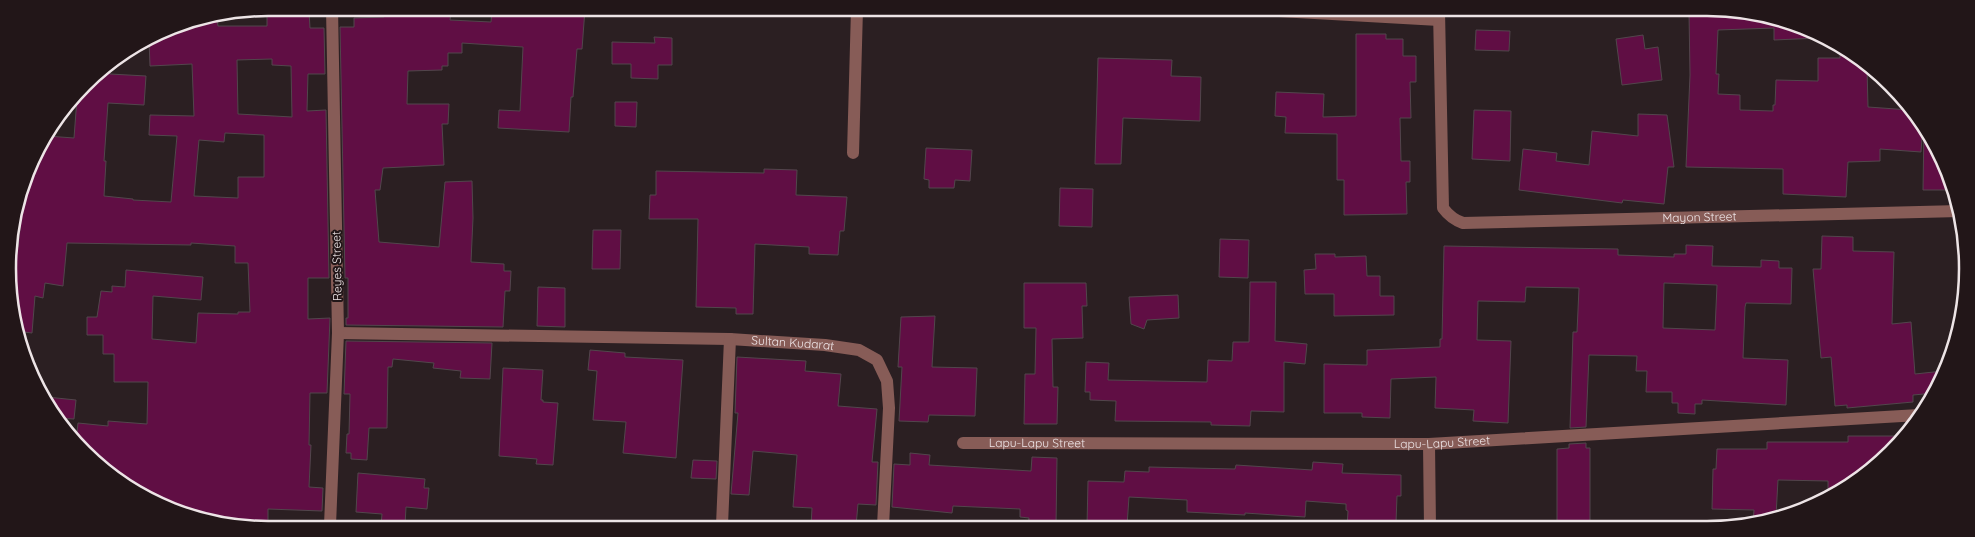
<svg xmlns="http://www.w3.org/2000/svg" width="1975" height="537" viewBox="0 0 1975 537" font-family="Quicksand,sans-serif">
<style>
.building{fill:#600e44;stroke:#52464c;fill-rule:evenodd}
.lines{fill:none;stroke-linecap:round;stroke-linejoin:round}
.street{stroke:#875c57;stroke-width:12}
.labels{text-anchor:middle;stroke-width:4;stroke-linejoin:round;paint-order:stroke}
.street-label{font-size:12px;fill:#ede4e6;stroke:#221618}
.rim{fill:none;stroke:#ede4e6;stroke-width:2.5}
</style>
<rect width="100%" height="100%" fill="#2b1f22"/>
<path class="building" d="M519,8L585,9L582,49H577L573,97H571L569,132L498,128L499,110L520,111L523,47L462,43V53H448V66H442V70L408,71L407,104H449L448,124H442L444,165L383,168L380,190H375L379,242L439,247L445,182L472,181L473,218L471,262L504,264V271H511L510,291H505L503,327L346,325V318H348V278H345L340,27H354V18L384,17L388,13L451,12L450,20L491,22L492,9L518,10Z
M309,11L310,28H324L325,74H308L307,111L326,110L329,278H308V319L330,318L327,393H310L309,445H311L309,487L323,488L322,511L268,509V525H218L124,486L108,471V463L98,462L76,441L78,423L108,426V421L147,424L148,382H114V354H103V335H87V317H97L101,291L112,292V286L125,287L126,270L203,277L201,300L153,296L152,339L196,343L198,313L238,314V312H250L248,263H235V246L191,243V245L67,243L63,286L45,283L43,298L35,296L32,333L16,331L8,251L9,246L18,247L24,193L35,153L47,136L74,138L77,98L96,72L111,63L110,74L146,76L144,105L108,103L104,161H106L104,196L133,199V200L171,202L177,136L149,135L150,115L194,116L192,64L150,66L149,40L169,27L217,18L218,26H267V13ZM272,59V65L291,66L292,117L238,114L237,60ZM225,133L264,135V177H238V198L194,196L199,140L224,142Z
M1712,12H1757L1819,38L1774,40V28L1718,30L1716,74H1719L1718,94L1740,95V110L1773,111V105H1775L1776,80L1818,81V58H1840V47L1851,51L1867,67L1868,107L1910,110L1923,123L1921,152L1880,149V161L1848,162L1846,197L1783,194V169L1686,167L1690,75L1689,13Z
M1476,30L1510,31L1509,51L1475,50Z
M1356,34H1386V39H1403V56H1416V82H1410L1411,118H1400L1401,161H1410V182H1406L1407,214L1344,215V180H1337V134L1285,133L1286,117L1275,116L1276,92L1324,94L1323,117L1356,116Z
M1643,35L1645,49L1658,47L1662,80L1622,85L1616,39Z
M654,37L672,38V65H658V79L631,78V64H612V42L655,43Z
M1098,58L1172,60L1171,76L1201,77L1200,121L1123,118L1121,164H1095Z
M615,102H637L636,127L615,126Z
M1474,110L1511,111L1510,161L1472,159Z
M1638,114L1667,115L1674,167H1668L1664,204L1623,200L1622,203L1519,190L1523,149L1557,153L1556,161L1589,165L1592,131L1638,136Z
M1924,125L1951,190H1923Z
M926,148L972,150L970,181L955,180L954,188H929V180L924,179Z
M764,169L797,170L796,195L847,197L844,231H840L838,255L809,254V247L755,244L753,314H736V308L696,307L698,219H649L650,195H656V171L764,173Z
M1060,188L1093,189L1092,227L1059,226Z
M593,230H621L620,269H592Z
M1822,236L1853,237V251L1894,252L1892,324L1911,322L1915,374L1943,371L1935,393L1913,395V402L1847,408V405L1835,406L1831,357L1821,358L1813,269H1821Z
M1220,239L1249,240L1248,278L1219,277Z
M1686,245L1713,246L1712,266L1761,267V260L1779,261V268H1792L1791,304L1746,303L1745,307L1743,358L1788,360L1786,405L1702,400V404H1695V414L1678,413V403H1672V392H1646L1647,371H1636L1637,356L1589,355L1586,427L1570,428L1573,332H1577L1579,288L1526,287L1525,302L1478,301L1477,340L1511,341L1508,423L1473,421L1474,410L1435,408L1436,377L1391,379L1390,418L1362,417V413H1324V364L1367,365V350L1440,347V339H1442L1444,246L1618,249V255L1674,257V254H1686ZM1664,283L1717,285L1715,330L1663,328Z
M1315,254H1335V257L1366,256L1367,276H1380V296H1394V315L1334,316V294H1305L1304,270L1316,269Z
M1250,282H1276L1275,341L1307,344L1305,364L1284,362V412L1251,411L1250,426L1211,425V422L1115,421L1116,401L1090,400V392H1085L1086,362L1109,363L1108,380L1207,382L1208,360L1232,361L1233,342H1249Z
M1024,283H1086L1087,306H1082L1083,338L1052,339L1053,387H1058L1057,424H1024L1025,374H1035L1036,328H1024Z
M538,287L565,288V327L537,326Z
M1178,295L1179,318L1147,320L1144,329L1131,324L1129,297Z
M935,316L932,367L977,368L975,416L929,415L928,422L899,421L902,367H898L901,317Z
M346,341L492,343L490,379L460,378L461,371L433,368L434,363L393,359L392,367H388L387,428H369L367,460L351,459V453H346L347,434H349L350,394H344Z
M590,350L625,353V357L683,360L676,458L623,453L626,422L593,420L597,371L588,370Z
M737,357L806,361L805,371L841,374L838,406L877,409L872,462H878L876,505L858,504L856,526H811L812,508L793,507L797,455L753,451L749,495L731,494L738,413H735Z
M503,368L543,370L541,400H543V402L558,403L553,465L536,464L537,459L499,456Z
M47,397L76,400L74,419L57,418Z
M1848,436H1902L1878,465L1828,498V481L1778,480L1776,516L1753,523L1754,510L1712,509L1713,469H1716L1717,449H1767V442H1848Z
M1586,443V448H1590V527H1557V449L1569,448V444Z
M910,453L930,455L929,465L1031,471L1032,457L1057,458L1056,526H1028L1029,518L1020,517V509L953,506L952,513L892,507L894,464L910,465Z
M693,460L717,461L716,479L691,478Z
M1313,462L1343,464L1342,473L1401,475V496H1397L1396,523L1368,522V527H1347L1348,511L1346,510V504L1306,501L1305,517L1245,513V515L1187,512V500L1129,497L1127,526H1087L1088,481L1124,482L1125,471L1149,472V467L1235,469L1236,465L1312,470Z
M358,473L425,479L424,488H429L427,509L406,507L405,525H381L382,514L356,512Z"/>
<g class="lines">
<g class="street">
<path d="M1279,11L1439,20"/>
<path id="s1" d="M1439,11L1443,208C1449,216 1454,220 1463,223L1960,211"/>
<path d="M853,153L857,9"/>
<path id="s2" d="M338,333L730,339L825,345L859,350L877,360L887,381L889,408L883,526"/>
<path id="s3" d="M963,443L1429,444L1919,415"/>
<path d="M1429,444L1430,527"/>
<path d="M330,525L338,333L332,8"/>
<path d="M722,525L730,339"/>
</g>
</g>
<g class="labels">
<g class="street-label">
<text dy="4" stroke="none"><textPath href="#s1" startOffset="459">Mayon Street</textPath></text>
<text transform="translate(337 266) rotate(-91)" y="4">Reyes Street</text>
<text dy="4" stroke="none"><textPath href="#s2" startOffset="455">Sultan Kudarat</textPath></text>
<text dy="4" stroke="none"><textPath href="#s3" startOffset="479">Lapu-Lapu Street</textPath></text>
<text dy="4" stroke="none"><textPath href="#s3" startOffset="74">Lapu-Lapu Street</textPath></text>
</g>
</g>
<path d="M0 0H1975V537H0ZM268 16H1707A252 252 0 0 1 1959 268V269A252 252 0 0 1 1707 521H268A252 252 0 0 1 16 269V268A252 252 0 0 1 268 16Z" fill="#221618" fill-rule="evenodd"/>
<path class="rim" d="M268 16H1707A252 252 0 0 1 1959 268V269A252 252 0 0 1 1707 521H268A252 252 0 0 1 16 269V268A252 252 0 0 1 268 16Z"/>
</svg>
